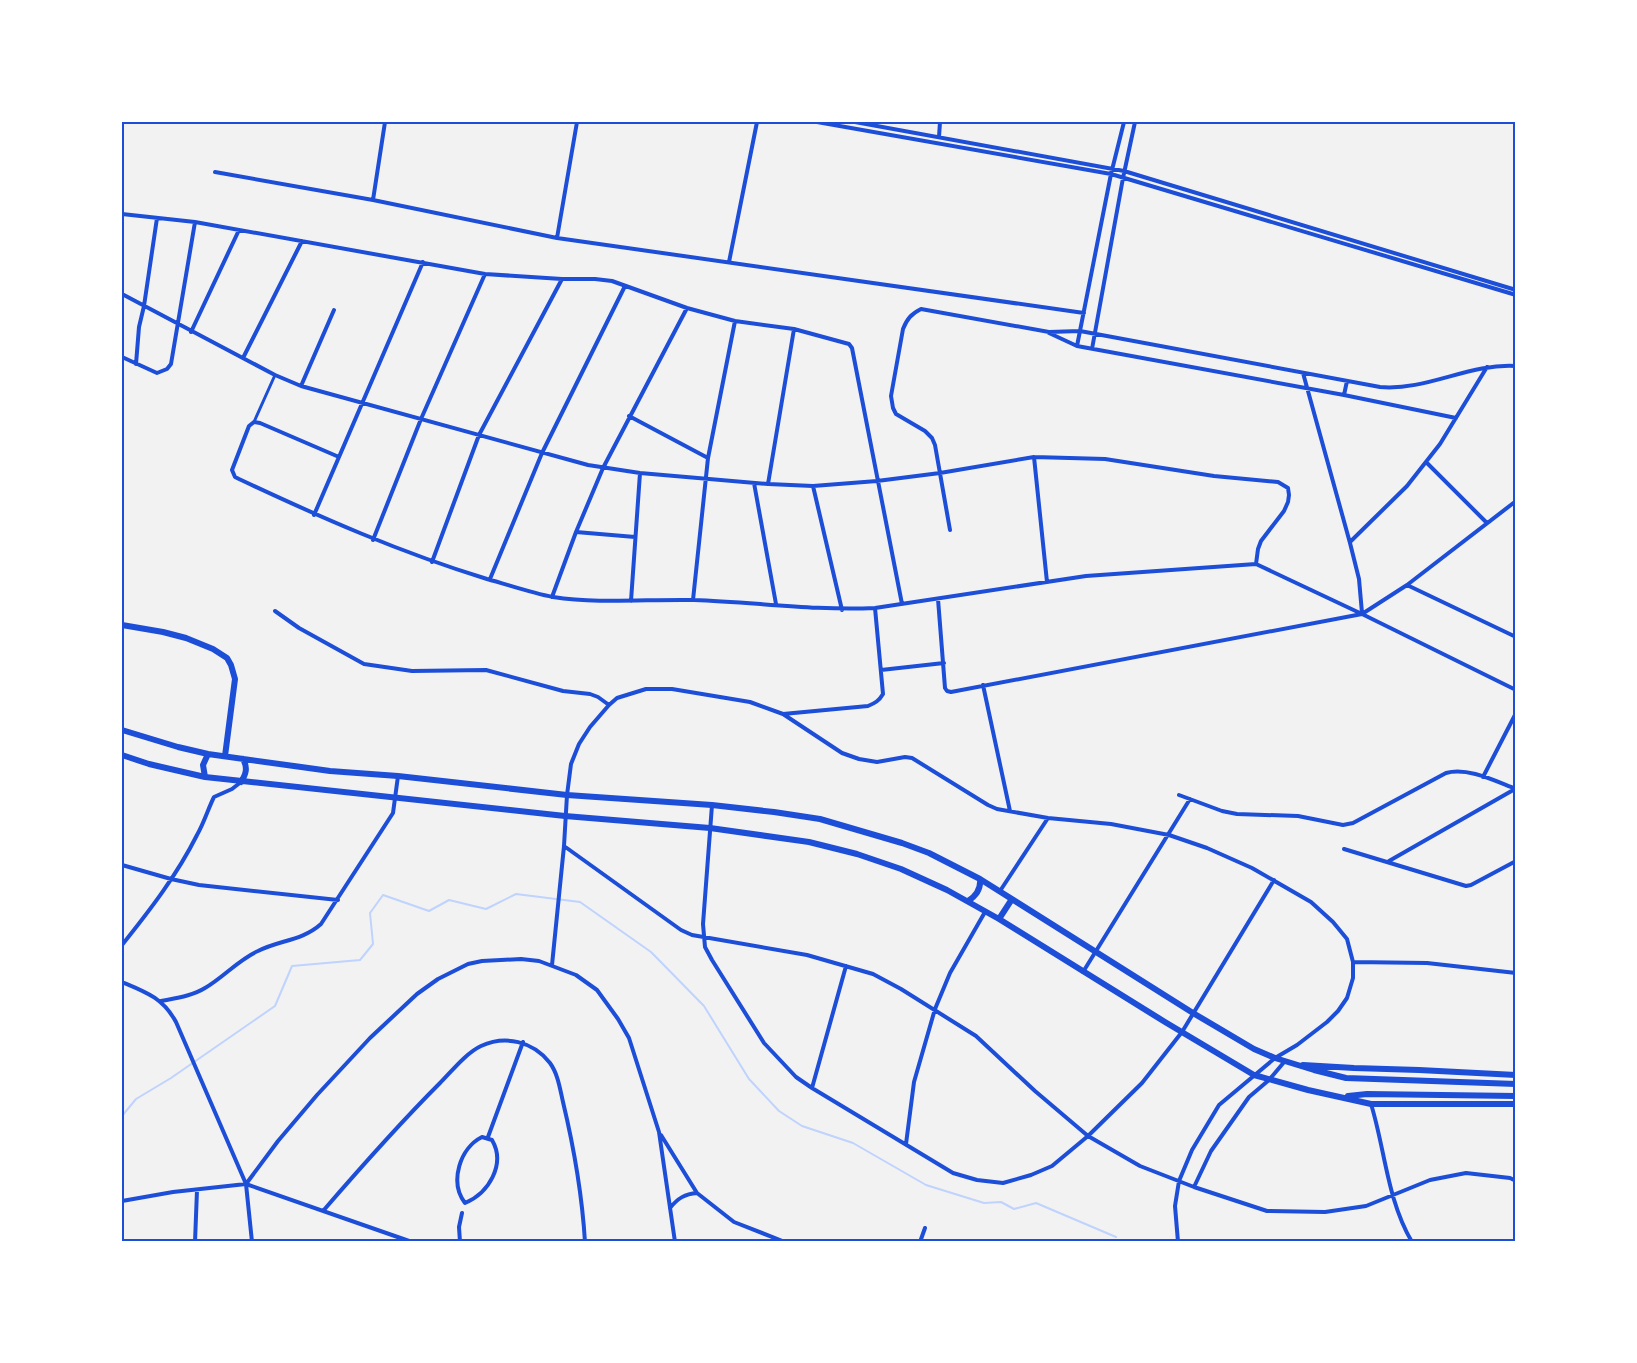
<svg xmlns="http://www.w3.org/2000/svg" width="1637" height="1363" viewBox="0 0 1637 1363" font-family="Bitter,serif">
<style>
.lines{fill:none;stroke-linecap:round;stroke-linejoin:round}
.stream{stroke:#bfd3fe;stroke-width:2}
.pedestrian{stroke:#1d4ed8;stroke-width:3}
.minor{stroke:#1d4ed8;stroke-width:4}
.secondary{stroke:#1d4ed8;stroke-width:6}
.neatline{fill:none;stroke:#1d4ed8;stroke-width:2}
</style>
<rect width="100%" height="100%" fill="#f2f2f2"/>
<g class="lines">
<path class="stream" d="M122,1116L136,1099L171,1078L275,1006L292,966L360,960L373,944L370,913L383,895L429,911L449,900L486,909L516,894L580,902L651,952L704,1006L749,1079L779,1111L802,1126L853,1143L926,1185L984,1203L1001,1202L1014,1209L1036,1203L1116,1237"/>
<path class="pedestrian" d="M254,422L275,375"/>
<path class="minor" d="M817,122L1111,174L1516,295
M855,122L1124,171L1516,290
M939,137L940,122
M215,172L373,200L557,238L1084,313
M373,200L385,122
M122,214L195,222L485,274L562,279H595L612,281L687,308L735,321L794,329L849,344L852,348L902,604
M557,238L577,122
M729,262L757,122
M122,294L275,375L301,386L588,465L640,473L768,484L813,486L877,481L940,473L1034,457L1105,459L1214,476L1278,482L1288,488L1289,495L1288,502L1284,511L1261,541L1258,549L1256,564
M191,332L239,230
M1049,333L1077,346L1344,395L1456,418
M1077,346L1111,174L1124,122
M1092,349L1123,178L1135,122
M122,357L157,373L167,369L171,364L195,222
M243,358L302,241
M136,364L139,327L144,306L157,218
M1303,373L1350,543L1359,579L1362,613
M301,386L334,310
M1344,395L1347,381
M629,416L708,458
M339,457L260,423L254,422L249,426L232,470L235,477L239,479C322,518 399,552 487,579C509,585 531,593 553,597C599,604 647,599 694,600C754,602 815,611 875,608L1086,576L1256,564L1362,614L1516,690
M1034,457L1047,582
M1426,462L1487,523
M754,483L776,604
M768,484L794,329
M813,486L842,610
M314,515L423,262
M950,530L935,445L932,438L925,431L896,414L893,408L891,396L903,329C907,319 911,314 921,309L1049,332L1080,331L1380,387C1427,391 1469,363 1516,366
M576,532L635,537
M373,540L421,419L485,274
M1350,542L1407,486L1440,444L1487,367
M432,562L479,435L562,279
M490,579L542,453L625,286
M1407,585L1516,637
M552,597L576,532L603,468L687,308
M938,599L945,688L947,691L951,692L1362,614L1407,585L1516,501
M693,600L708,458L735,321
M631,601L640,473
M275,611L299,628L364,664L412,671L486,670L563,691L590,694L598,697L609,705
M881,670L944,663
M983,685L1010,811
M783,714L868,706C875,703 879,701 883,694L875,608
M1483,777L1516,713
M1179,795L1222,811L1237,814L1298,816L1343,825L1353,823L1446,773C1468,767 1495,781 1516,789
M712,805L703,924L705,947L712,960L764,1043L796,1077L812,1088L953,1173L977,1180L1003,1183L1031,1175L1052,1166L1088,1136L1142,1083L1182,1032L1274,880
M564,846L681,930L692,935L807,955L873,974L901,989L976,1036L1035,1091L1088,1136L1140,1166L1194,1187L1267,1211L1325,1212L1366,1206L1430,1180L1466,1173L1510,1178L1516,1181
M1344,849L1466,886L1471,885L1516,861
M1389,861L1515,789
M122,865L171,879L199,885L338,900
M1000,891L1048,818
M122,945C150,910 177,875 197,835C204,823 208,809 214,797L232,789L241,782
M1353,962L1427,963L1516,973
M552,965L564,846L567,795L571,764L579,744L590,727L609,705L617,698L646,689H672L750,702L783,714L842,753L859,759L877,762L905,757L912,758L988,805L997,809L1048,818L1111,824L1169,835L1207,848L1252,868L1311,902L1333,922L1347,939L1353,962V978L1347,998L1338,1011L1327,1022L1297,1045L1275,1058L1219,1105L1192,1150L1179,1181L1175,1206L1178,1242
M1083,972L1190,799
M122,982C146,992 163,998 176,1022L246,1184L252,1242
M161,1001C176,998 192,996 205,988C224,977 238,960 258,951C279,940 302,941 321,924L393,813L398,776
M812,1088L846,966
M1371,1104C1385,1149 1387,1200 1412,1242
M661,1135L697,1193L734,1222L785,1242
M482,1137L492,1140C506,1164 489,1193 465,1203C449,1182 460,1148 482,1137Z
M488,1137L523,1042
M906,1144L914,1082L935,1009L950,973L985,912
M246,1184L278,1141L317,1095L370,1038L417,994L438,979L468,964L482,961L521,959L539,961L576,975L597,990L618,1019L629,1038L659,1132L675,1242
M1194,1187L1211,1151L1249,1097L1269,1080L1285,1061
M122,1201L173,1192L246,1184L412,1242
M670,1208C678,1198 685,1194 697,1193
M323,1211C361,1167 399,1124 440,1083C451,1072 466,1053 481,1046C505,1035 533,1041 550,1063C558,1074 560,1089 563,1102C574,1148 582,1194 585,1242
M195,1242L197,1190
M460,1242L459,1227L462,1213
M920,1242L925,1228"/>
<path class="secondary" d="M122,625L163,632L186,638L213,649L227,658L231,665L235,679L225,756
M122,730L178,747L208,754L330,771L398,776L567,795L712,805L774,812L820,819L902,843L929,853L980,879L1193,1013L1254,1049L1275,1058L1314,1070L1346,1078L1516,1084
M122,755L149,764L205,777L565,816L710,828L809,842L857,854L901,869L947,890L999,919L1165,1022L1254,1075L1308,1090L1371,1104H1516
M205,777L203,765L208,754
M241,782C246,774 248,768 243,759
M968,901C976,896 981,889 980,879
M999,919L1012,899
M1303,1065L1354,1068L1419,1070L1516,1075
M1348,1096L1367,1094L1516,1096"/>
</g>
<rect width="1637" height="1363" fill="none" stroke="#ffffff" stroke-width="246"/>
<rect x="123" y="123" width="1391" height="1117" class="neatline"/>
</svg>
